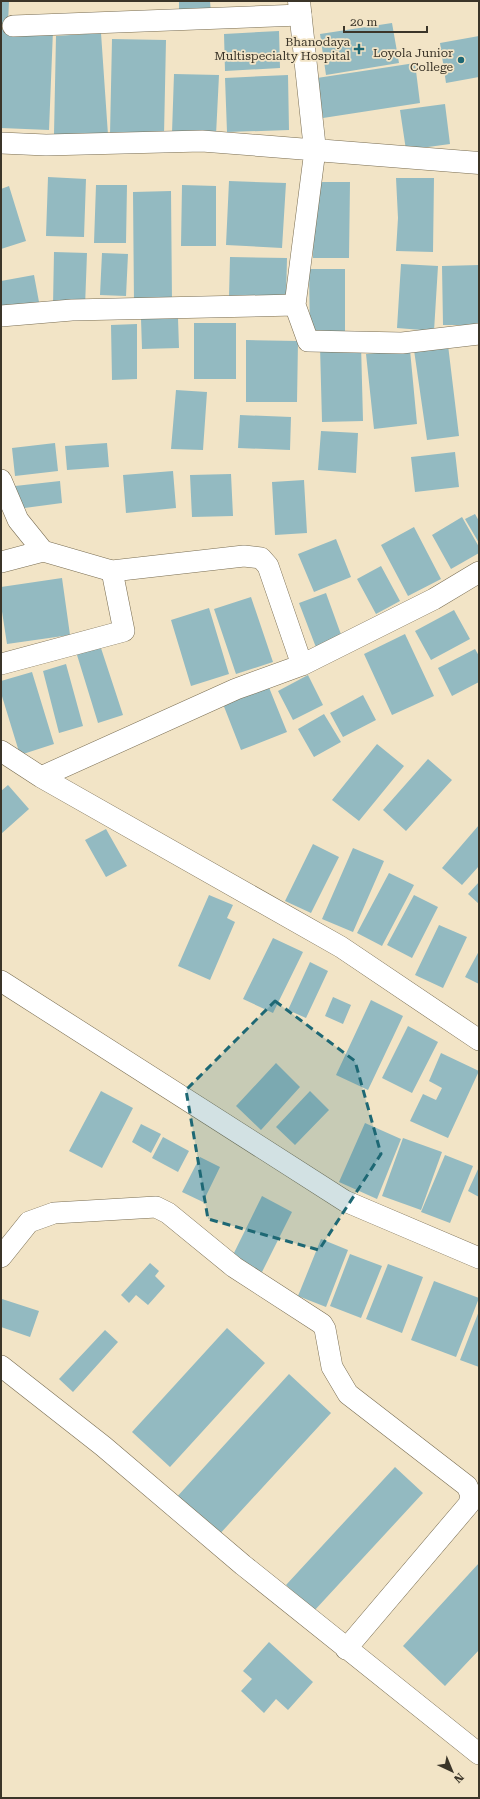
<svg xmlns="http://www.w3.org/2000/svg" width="480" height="1799" viewBox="0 0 480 1799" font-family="'Roboto Serif',serif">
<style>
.building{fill:#93bac1}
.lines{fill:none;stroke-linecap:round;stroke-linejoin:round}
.street-casing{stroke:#796d52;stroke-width:22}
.secondary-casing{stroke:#796d52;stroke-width:23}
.street{stroke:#fff;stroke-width:21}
.secondary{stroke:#fff;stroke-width:22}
.marked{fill:#1e6874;fill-opacity:0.2;stroke:#1e6874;stroke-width:3;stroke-dasharray:8 5;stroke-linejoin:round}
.poi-dot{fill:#1e6874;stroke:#f2e4c6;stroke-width:1.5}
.labels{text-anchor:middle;stroke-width:3.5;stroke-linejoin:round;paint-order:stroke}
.poi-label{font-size:12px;fill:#3b3529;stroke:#f2e4c6;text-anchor:end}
</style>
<rect width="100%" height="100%" fill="#f2e4c6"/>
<path class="building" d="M1,1H9L8,24H1Z
M179,1H210L211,13L179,14Z
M392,23L399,63L326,75L320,34Z
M1,29L53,30L49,130L1,128Z
M279,31L280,68L225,71L224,34Z
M101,33L108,135L54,134L56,36Z
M479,36V77L446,83L440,43Z
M112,39L166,40L164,135H110Z
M415,63L420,103L323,118L317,78Z
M174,74L219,75L216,135L172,133Z
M288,75L289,130L227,132L225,78Z
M445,104L450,144L406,150L400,110Z
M48,177L86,179L84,237L46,236Z
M396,178H434L433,252L396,251L398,218Z
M229,181L286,183L282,248L226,245Z
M314,182H350L349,258H313Z
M96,185H127L126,243H94Z
M182,185L216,186V246H181Z
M9,186L26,241L1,249V189Z
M171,191L172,302L134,303L133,192Z
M54,252L87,253L85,307L53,306Z
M102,253L128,254L126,296L100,295Z
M230,257L287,258L286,299L229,297Z
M401,264L438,266L434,331L397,328Z
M479,265V325H443L442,266Z
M309,269H345V337H310Z
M34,275L39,302L1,309V281Z
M178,318L179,348L142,349L141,319Z
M194,323H236V379H194Z
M137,324V379L112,380L111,325Z
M246,340L298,341L297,402H246Z
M361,344L363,421L322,422L320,346Z
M448,345L459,436L427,440L414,350Z
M410,350L417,424L374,429L366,354Z
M176,390L207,392L203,450L171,449Z
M240,415L291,417L290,450L238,448Z
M321,431L358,433L356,473L318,470Z
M55,443L58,471L15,476L12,448Z
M107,443L109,467L67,470L65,446Z
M455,452L459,487L415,492L411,457Z
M173,471L176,508L126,513L123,475Z
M231,474L233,516L192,517L190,475Z
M304,480L307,533L275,535L272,482Z
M60,481L62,503L17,509L15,486Z
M475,514L479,521V543L465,519Z
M462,517L479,547V553L451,569L432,535Z
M414,527L441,579L408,596L381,545Z
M336,539L351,577L314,592L298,554Z
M381,566L400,601L376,614L357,579Z
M62,578L70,635L7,644L1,605V587Z
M326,593L343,640L317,650L299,603Z
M251,597L273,662L236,674L214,609Z
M209,608L229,674L191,686L171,620Z
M454,610L470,639L431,660L415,631Z
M405,634L434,696L392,715L364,654Z
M99,642L123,715L98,723L77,655Z
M475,649L479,656V682L452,696L438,668Z
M66,664L83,726L59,733L43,671Z
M32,672L54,744L20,755L1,693V681Z
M308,675L323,705L293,720L278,691Z
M268,685L287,732L241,750L223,704Z
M363,695L376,720L343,737L330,713Z
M324,714L341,742L314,757L298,729Z
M377,744L404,766L359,821L332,800Z
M428,759L452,780L406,831L383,810Z
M8,785L29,809L1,834V791Z
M479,825V866L462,885L442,868Z
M106,829L127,866L106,877L85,840Z
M313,844L339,857L311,913L285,901Z
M353,848L384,861L353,932L322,919Z
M389,873L414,885L382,946L357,933Z
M479,882V904L468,894Z
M209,895L233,905L227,918L235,922L210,980L178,966Z
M414,895L438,907L412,958L387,945Z
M439,925L467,937L443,988L415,975Z
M273,938L303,952L273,1013L243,999Z
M479,951V984L465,977Z
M310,962L328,971L306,1018L288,1010Z
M333,997L351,1005L343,1024L325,1016Z
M371,1000L403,1016L368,1090L336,1075Z
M408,1026L438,1042L412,1093L382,1078Z
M441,1053L479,1071L448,1138L410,1121L423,1094L436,1100L442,1088L429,1081Z
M276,1063L300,1087L261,1130L236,1106Z
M101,1091L133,1108L102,1168L69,1151Z
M310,1091L329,1110L295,1145L276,1127Z
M365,1123L401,1139L377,1199L339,1182Z
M141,1124L161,1134L151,1153L132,1142Z
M163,1137L189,1151L178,1172L152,1158Z
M403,1138L442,1152L421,1210L382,1196Z
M445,1155L473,1166L450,1223L421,1212Z
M200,1157L220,1167L203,1202L182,1192Z
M479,1167V1197L468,1191Z
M262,1196L292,1212L261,1274L231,1259Z
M321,1239L348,1250L326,1307L298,1296Z
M350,1254L382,1266L361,1318L330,1306Z
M150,1263L159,1271L155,1276L165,1286L148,1305L136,1295L129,1303L121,1295Z
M388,1264L423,1277L402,1333L366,1319Z
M434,1281L479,1298L456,1357L411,1340Z
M2,1299L39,1311L30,1337L1,1327Z
M479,1311V1367L460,1360Z
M227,1328L265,1363L170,1467L132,1432Z
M105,1330L118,1342L73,1392L59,1379Z
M289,1374L331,1413L217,1537L175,1499Z
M395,1467L423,1493L314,1611L286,1585Z
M479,1563V1650L445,1686L403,1646Z
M269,1642L313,1682L288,1710L276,1699L264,1713L241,1691L252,1679L243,1671Z"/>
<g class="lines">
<defs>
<path id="street" d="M13,26L301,15
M1,143L46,145L202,141L315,150L295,305
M1,316L72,310L295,305L308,341L402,343L479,334
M1,480L18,520L43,551L112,571
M1,562L43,551
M1,664L124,631L112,571L244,556L261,558L268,566L302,665
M1,751L41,777L341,947L479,1040
M41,777L236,689L302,665L434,599L479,572
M1,981L345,1201L479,1258
M1,1257L29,1222L54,1213L156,1207L168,1213L234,1267L322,1324L325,1329L332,1367L348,1394L467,1486L471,1495L469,1504L346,1649
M1,1366L103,1446L243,1565L479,1754"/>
<path id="secondary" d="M299,1L315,150L479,163"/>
</defs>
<use href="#street" class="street-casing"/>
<use href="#secondary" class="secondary-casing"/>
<use href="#street" class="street"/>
<use href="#secondary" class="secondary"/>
</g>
<path class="marked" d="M275,1001L355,1061L381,1154L319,1250L208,1219L186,1090Z"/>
<g class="poi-dot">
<path d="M357 43h4v4h4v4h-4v4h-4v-4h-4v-4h4z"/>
<circle cx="461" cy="60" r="4"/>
</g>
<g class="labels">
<g class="poi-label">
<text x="350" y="46">Bhanodaya<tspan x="350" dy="14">Multispecialty Hospital</tspan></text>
<text x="453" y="57">Loyola Junior<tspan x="453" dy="14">College</tspan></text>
</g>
</g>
<rect width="480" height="1799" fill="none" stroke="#3b3529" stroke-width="4"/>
<g transform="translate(452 1771) rotate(136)" stroke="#f2e4c6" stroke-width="3" paint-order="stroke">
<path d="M0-3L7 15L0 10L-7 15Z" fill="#3b3529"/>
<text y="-6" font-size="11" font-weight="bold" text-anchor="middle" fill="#3b3529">N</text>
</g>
<path d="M344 26v6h83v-6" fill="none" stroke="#3b3529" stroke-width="2"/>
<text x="350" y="26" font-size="12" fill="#3b3529" stroke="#f2e4c6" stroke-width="3" paint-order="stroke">20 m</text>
</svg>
